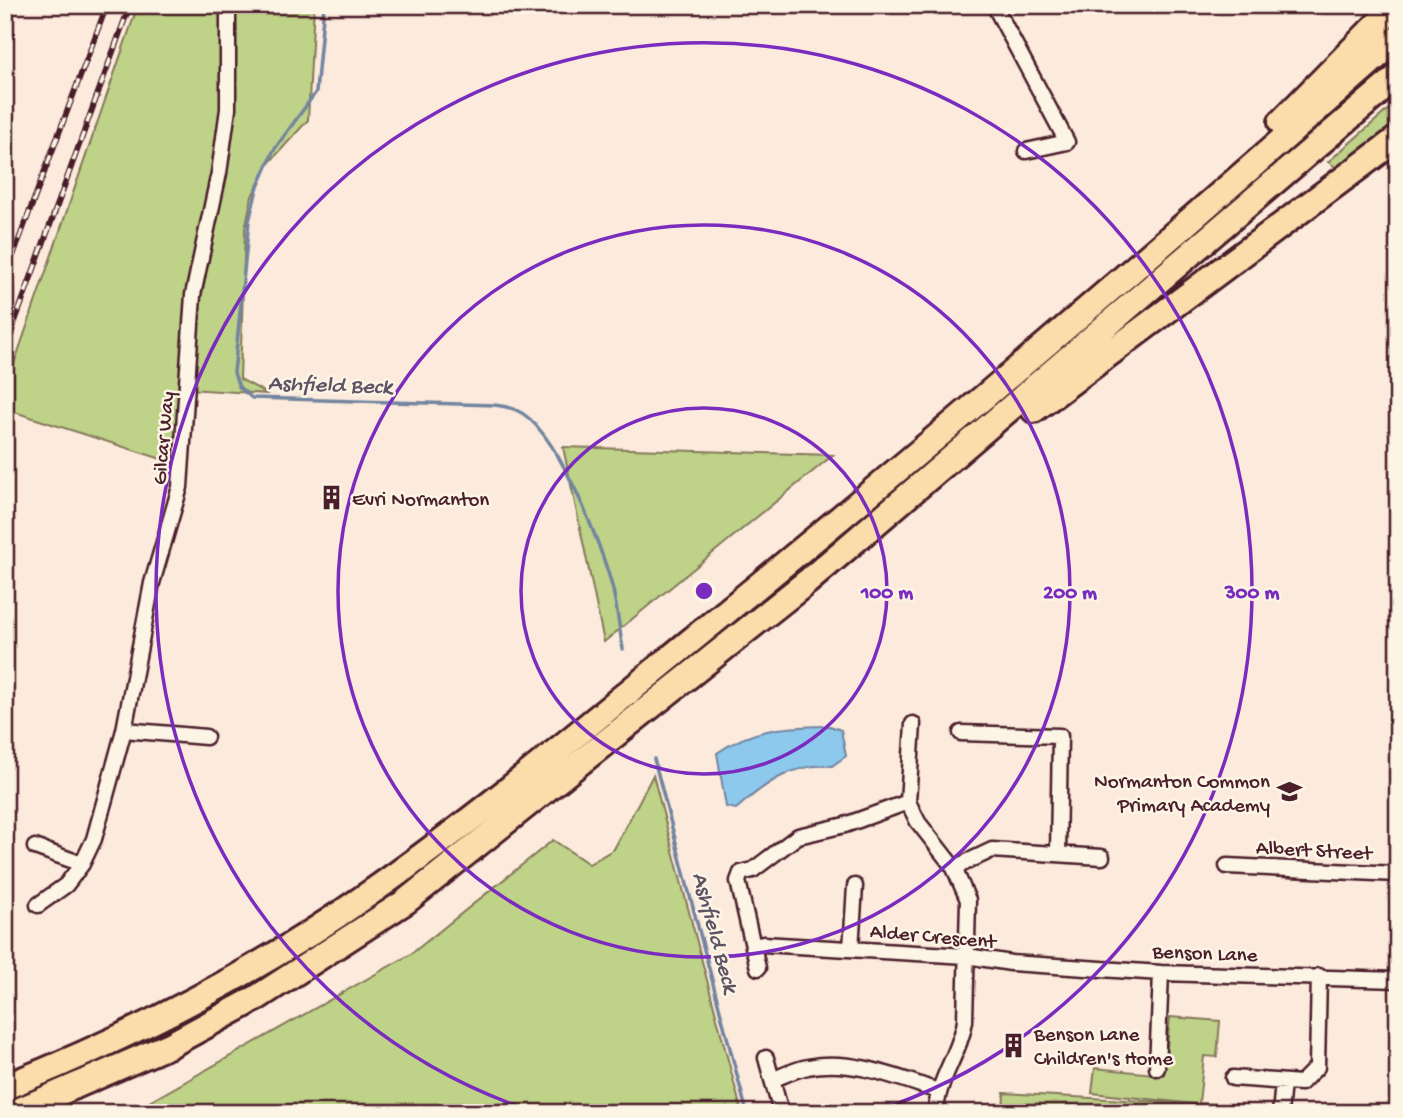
<svg xmlns="http://www.w3.org/2000/svg" width="1403" height="1118" viewBox="0 0 1403 1118" font-family="'Gochi Hand',sans-serif">
<style>
.green{fill:#bed288;stroke:#84785a;stroke-width:2}
.water{fill:#8dc8ed;stroke:#72849f;stroke-width:2}
.lines{fill:none;stroke-linecap:round;stroke-linejoin:round}
.stream{stroke:#72849f;stroke-width:3.5}
.minor-casing{stroke:#4a1f2b;stroke-width:19}
.motorway-casing{stroke:#4a1f2b;stroke-width:30}
.minor{stroke:#fcf5e5;stroke-width:14}
.motorway{stroke:#fbddab;stroke-width:24}
.rail-casing{stroke:#4a1f2b;stroke-width:6}
.rail{stroke:#fcf5e5;stroke-width:3.5;stroke-dasharray:10;stroke-linecap:butt}
.ring{fill:none;stroke:#7b2cbf;stroke-width:3.5}
.labels{text-anchor:middle;stroke-width:5;stroke-linejoin:round;paint-order:stroke}
.street-label{font-size:21px;fill:#4a1f2b;stroke:#fcf5e5}
.poi-label{font-size:21px;fill:#4a1f2b;stroke:#fcf5e5;text-anchor:start}
.water-label{font-size:23px;font-style:italic;fill:#5e5265;stroke:#fcf5e5}
.centre{fill:#7b2cbf;stroke:#fcf5e5;stroke-width:3.5}
.ring-label{font-size:21px;text-anchor:middle;font-weight:bold;fill:#7b2cbf;stroke:#fcf5e5;stroke-width:5;stroke-linejoin:round;paint-order:stroke}
</style>
<rect width="100%" height="100%" fill="#fcebdc"/>
<filter id="ink" filterUnits="userSpaceOnUse"><feTurbulence type="fractalNoise" baseFrequency=".0143" numOctaves="2"/><feDisplacementMap in="SourceGraphic" scale="14" xChannelSelector="R" yChannelSelector="G"/><feConvolveMatrix kernelMatrix="1 2 1 2 8 2 1 2 1" color-interpolation-filters="sRGB"/></filter>
<g filter="url(#ink)">
<path class="green" d="M138,5H314L308,120L269,163L252,196L245,229L240,379L268,394L188,389L183,466L5,409V390Z
M1398,101V124L1337,168L1328,162Z
M563,447L833,455L604,642Z
M653,775L742,1113H130L411,954L553,840L589,864L614,849Z
M1170,1017L1220,1021L1217,1057L1204,1056L1199,1103L1224,1105V1113H1003L1004,1093L1196,1104L1092,1093L1095,1068L1164,1075Z"/>
<path class="water" d="M830,726L841,730L846,756L832,766C794,762 763,785 736,809L726,807L717,753C753,727 788,727 830,726Z"/>
<g class="lines">
<path class="stream" d="M324,5L316,92L274,150L257,189L249,221L234,373L239,387L252,398L495,405C502,406 510,407 516,410C556,426 601,545 612,586C617,606 619,628 623,649
M654,759L747,1113"/>
<defs>
<path id="minor" d="M994,5L1067,142L1026,151
M913,724L908,802L918,822L954,868L968,900L965,1021C960,1054 937,1079 936,1113
M124,730L206,737
M961,733L1060,736L1058,854
M35,847L82,864
M1227,866L1398,874
M954,868L992,850L1102,857
M38,905L66,885L82,864L94,839L124,730L152,583L180,487L193,295L219,173L228,109V5
M753,946L763,944L967,956L1011,963L1161,973L1398,980
M851,949L855,886
M758,968L738,881L741,873L753,870L798,836L845,825L908,802
M766,1058L781,1112
M1157,1068L1161,973
M1233,1078L1301,1083L1317,1067L1319,976
M772,1080C784,1075 796,1069 808,1067C851,1058 899,1078 938,1091
M1280,1113L1283,1083"/>
<path id="motorway" d="M1281,122L1396,5
M1034,410L1398,138
M5,1087C132,1036 258,972 370,893C490,809 602,713 715,621C947,432 1174,236 1398,38
M13,1113L170,1045L255,999L405,902L807,582L1398,76"/>
</defs>
<use href="#minor" class="minor-casing"/>
<use href="#motorway" class="motorway-casing"/>
<use href="#minor" class="minor"/>
<use href="#motorway" class="motorway"/>
<defs>
<path id="rail" d="M5,277L107,5
M5,349L130,5"/>
</defs>
<use href="#rail" class="rail-casing"/>
<use href="#rail" class="rail"/>
</g>
</g>
<g class="ring">
<circle cx="704" cy="591" r="183"/>
<circle cx="704" cy="591" r="366"/>
<path d="M535 1112A548 548 0 1 1 873 1112"/>
</g>
<defs>
<symbol id="building-bare" viewBox="-9 -9 18 18"><path d="M-4-6H4V6H1V3H-1V6H-4ZM-2.5-4.3h1.7v1.8h-1.7ZM.8-4.3h1.7v1.8H.8ZM-2.5-1h1.7V.8h-1.7ZM.8-1h1.7V.8H.8Z" fill="#4a1f2b" stroke="#fcf5e5" stroke-width="2.5" paint-order="stroke"/></symbol>
<symbol id="school-bare" viewBox="-9 -9 18 18"><path d="M0-5L7-2L0 1L-7-2ZM-4 1L0 2.5L4 1V4Q0 6-4 4Z" fill="#4a1f2b" stroke="#fcf5e5" stroke-width="2.5" paint-order="stroke"/></symbol>
</defs>
<g fill-rule="evenodd">
<use href="#building-bare" x="314" y="480" width="35" height="35"/>
<use href="#school-bare" x="1272" y="774" width="35" height="35"/>
<use href="#building-bare" x="996" y="1028" width="35" height="35"/>
</g>
<g class="labels">
<g class="street-label">
<text transform="translate(162 438) rotate(-85)" y="7">Gilcar Way</text>
<text transform="translate(1314 849) rotate(3)" y="7">Albert Street</text>
<text transform="translate(933 935) rotate(5)" y="7">Alder Crescent</text>
<text transform="translate(1205 952) rotate(2)" y="7">Benson Lane</text>
</g>
<g class="poi-label">
<text x="352" y="505">Evri Normanton</text>
<text x="1270" y="787" text-anchor="end">Normanton Common<tspan x="1270" dy="24">Primary Academy</tspan></text>
<text x="1034" y="1040">Benson Lane<tspan x="1034" dy="24">Children's Home</tspan></text>
</g>
<g class="water-label">
<text transform="translate(330 383) rotate(2)" y="8">Ashfield Beck</text>
<text transform="translate(717 932) rotate(75)" y="8">Ashfield Beck</text>
</g>
</g>
<circle cx="704" cy="591" r="10" class="centre"/>
<g class="ring-label">
<text x="887" y="598">100 m</text>
<text x="1070" y="598">200 m</text>
<text x="1252" y="598">300 m</text>
</g>
<rect width="1403" height="1118" fill="none" stroke="#fcf5e5" stroke-width="28"/>
<rect x="14" y="14" width="1375" height="1090" fill="none" stroke="#4a1f2b" stroke-width="2.5" filter="url(#ink)"/>
</svg>
